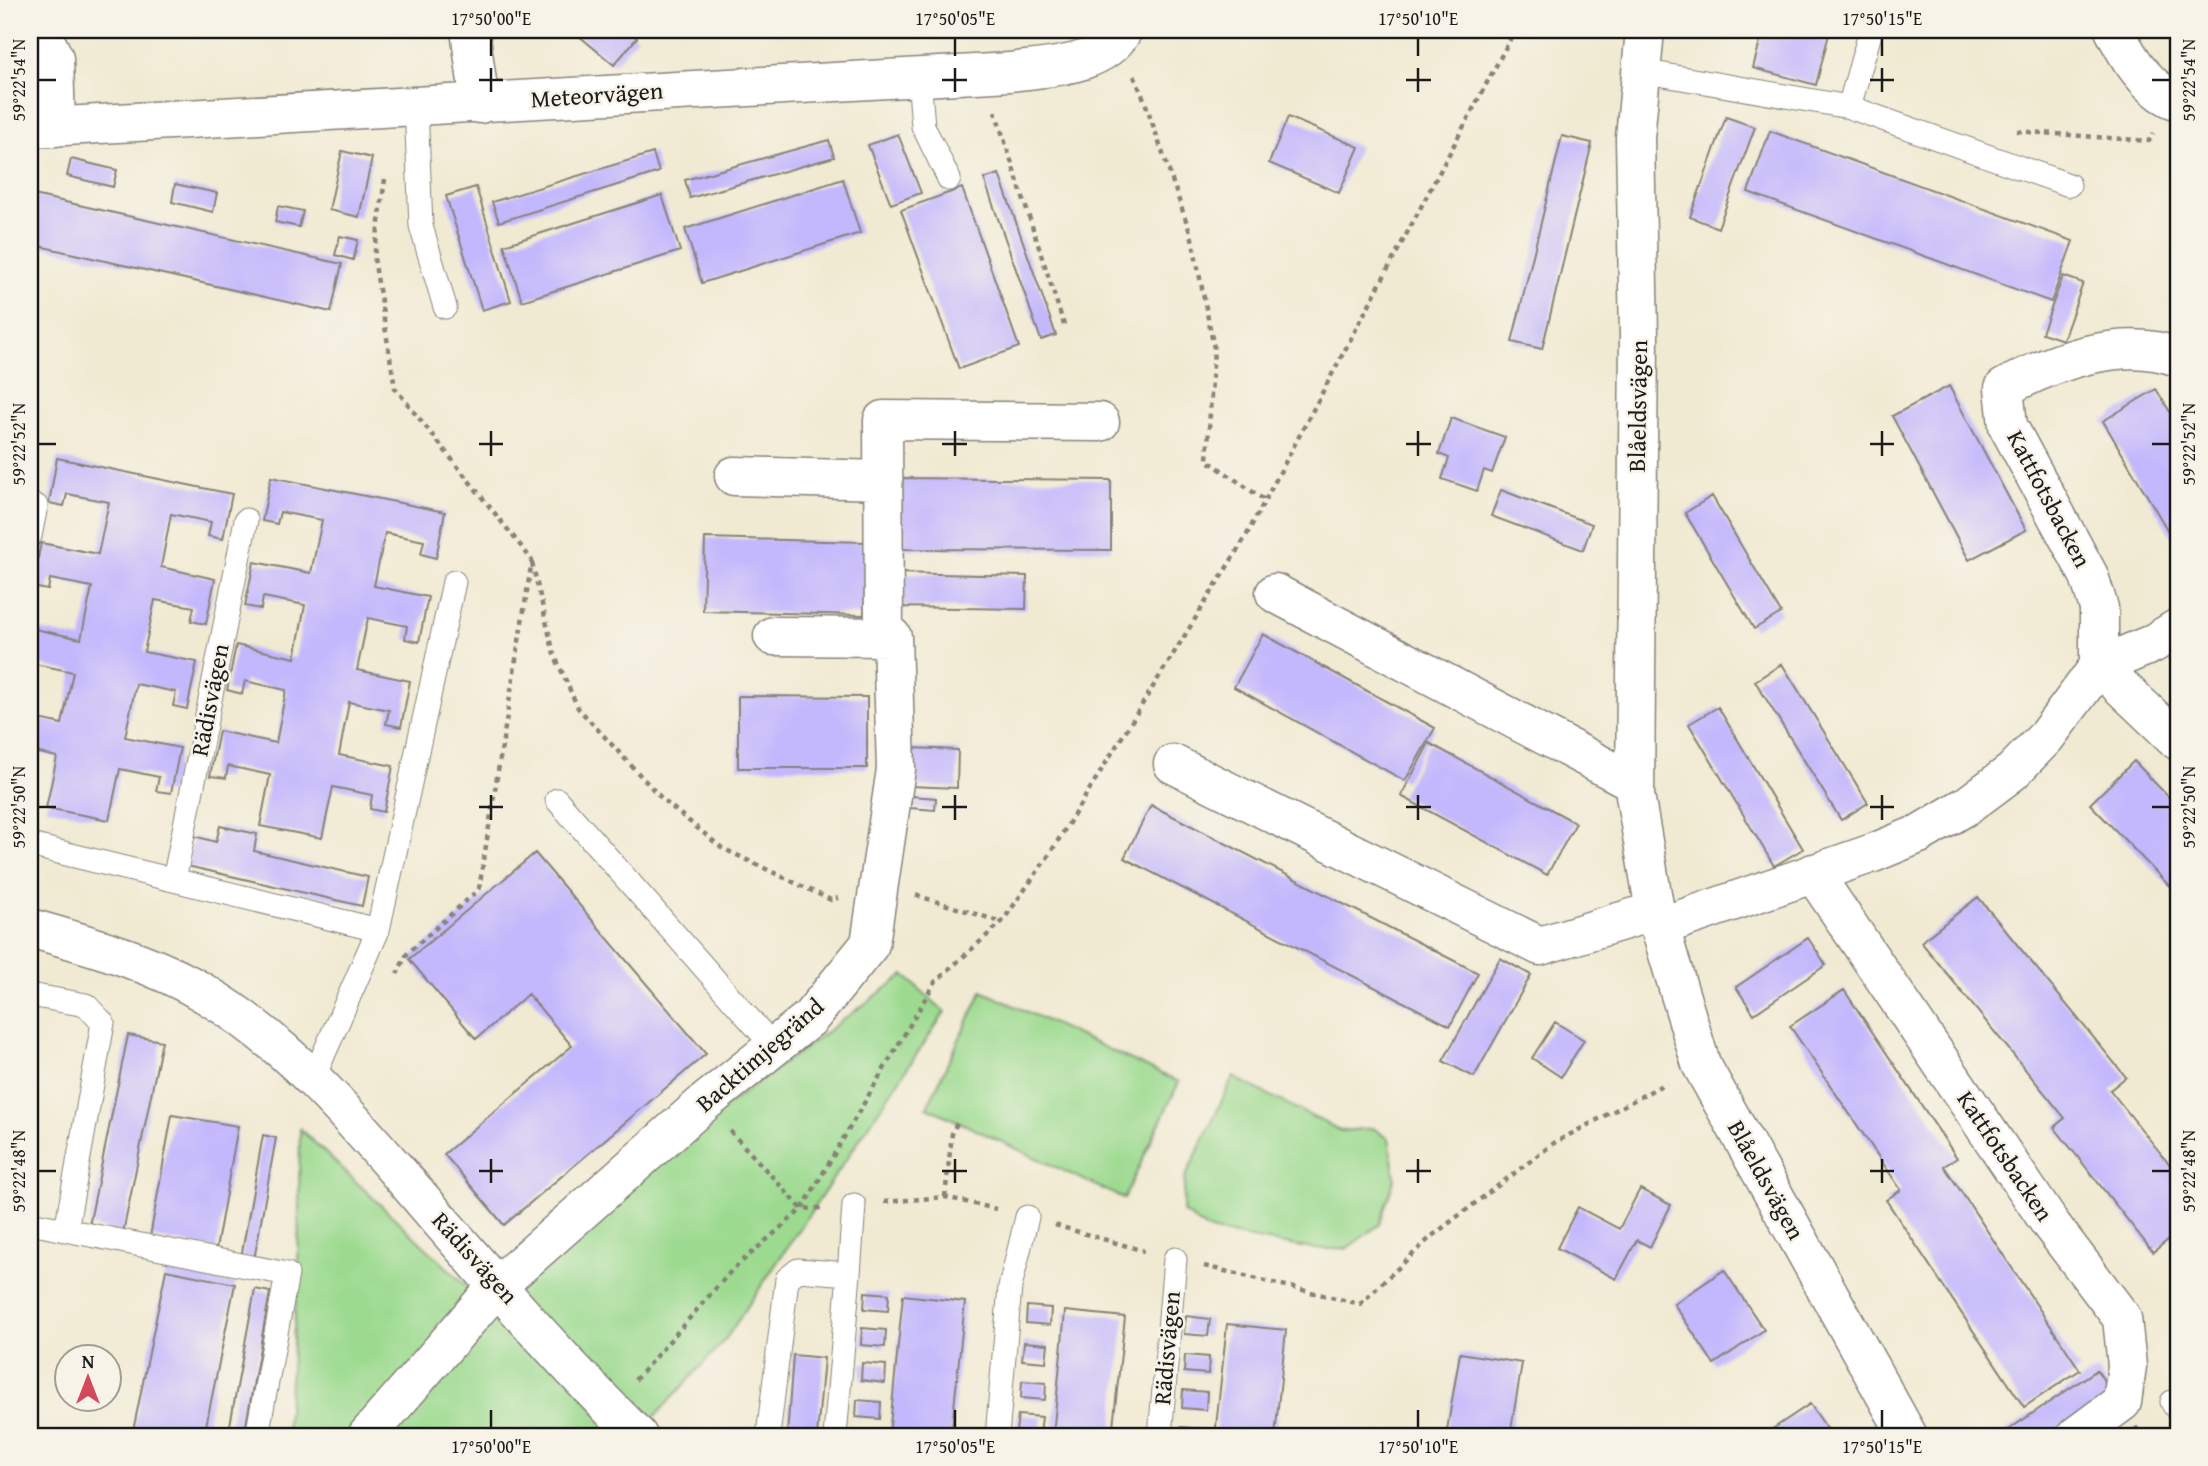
<svg xmlns="http://www.w3.org/2000/svg" width="2208" height="1466" viewBox="0 0 2208 1466" font-family="'Gentium Book Plus',serif">
<style>
.green{fill:#9bda8f;stroke:#5c7b56;stroke-width:2}
.building{fill:#c3b7fd}
.lines{fill:none;stroke-linecap:round;stroke-linejoin:round}
.service-casing{stroke:#868378;stroke-width:25}
.minor-casing{stroke:#868378;stroke-width:41}
.path{stroke:#868378;stroke-width:4.5;stroke-dasharray:5 5;stroke-linecap:butt}
.service{stroke:#fff;stroke-width:23}
.minor{stroke:#fff;stroke-width:38}
.ticks{fill:none;stroke:#1c1c1c;stroke-width:2.5}
.labels{text-anchor:middle;stroke-width:5;stroke-linejoin:round;paint-order:stroke}
.street-label{font-size:24px;fill:#1c1c1c;stroke:#f7f3e8}
.neatline{fill:none;stroke:#1c1c1c;stroke-width:2.5}
.ticks-label{font-size:18px;text-anchor:middle;fill:#1c1c1c}
</style>
<rect width="100%" height="100%" fill="#f7f3e8"/>
<filter id="ink" filterUnits="userSpaceOnUse"><feTurbulence type="fractalNoise" baseFrequency=".0143" numOctaves="2"/><feDisplacementMap in="SourceGraphic" scale="14" xChannelSelector="R" yChannelSelector="G"/><feConvolveMatrix kernelMatrix="1 2 1 2 8 2 1 2 1" color-interpolation-filters="sRGB"/></filter>
<filter id="wash" filterUnits="userSpaceOnUse"><feTurbulence type="fractalNoise" baseFrequency=".00686" numOctaves="4" result="noise"/><feDisplacementMap in="SourceGraphic" scale="28" xChannelSelector="R" yChannelSelector="G"/><feGaussianBlur stdDeviation="1.57" result="paint"/><feColorMatrix in="noise" values="0 0 0 0 0 0 0 0 0 0 0 0 0 0 0 0 0 1.4 0 .05"/><feComposite in="paint" operator="in"/></filter>
<g filter="url(#wash)">
<rect width="100%" height="100%" fill="#f1ead3"/>
<path class="green" d="M904,975L945,1012L725,1340L637,1436H286L298,1275L300,1129L473,1292Z
M982,991L1179,1082L1124,1199L927,1107Z
M1233,1077L1341,1131L1373,1128L1389,1139L1395,1178L1379,1225L1346,1249H1312L1208,1230L1183,1212L1185,1178Z"/>
<g id="blocks">
<path class="building" d="M572,30H627L637,38L614,65Z
M773,30H800V32L773,34Z
M1763,30H1830L1816,85L1753,68Z
M1288,117L1359,147L1339,193L1269,163Z
M1726,117L1755,127L1718,228L1690,217Z
M1770,131L2073,241L2051,302L1748,192Z
M898,134L921,193L891,204L868,145Z
M1562,136L1592,143L1542,349L1512,342Z
M829,140L834,157L690,198L685,180Z
M342,151L372,158L359,217L329,210Z
M653,153L659,172L499,222L492,202Z
M71,159L117,170L113,187L67,176Z
M999,174L1056,335L1041,340L984,179Z
M843,179L860,233L702,283L685,229Z
M175,184L217,193L213,212L172,202Z
M476,187L511,301L482,310L446,196Z
M962,188L1019,347L959,369L901,210Z
M34,195L342,264L331,312L30,244V214Z
M662,195L680,251L522,301L504,245Z
M278,206L303,211L299,227L275,222Z
M340,236L358,240L353,260L335,255Z
M2063,276L2083,283L2063,340L2042,333Z
M1949,386L2026,530L1969,560L1892,416Z
M2156,389L2178,425V548L2103,421Z
M1451,418L1505,437L1492,473L1484,470L1477,491L1442,479L1449,458L1439,454Z
M57,458L232,494L223,539L208,536L211,522L171,514L161,567L215,579L206,624L191,621L194,607L155,600L144,652L197,662L187,709L173,706L176,692L136,684L125,737L180,748L171,793L156,791L159,777L120,769L109,820L46,808L57,757L30,751V717L62,724L73,672L30,663V628L81,639L92,587L50,579L48,590L32,587L41,543L98,554L109,502L67,494L64,506L49,503Z
M271,477L445,512L436,558L421,554L424,541L385,533L374,586L428,597L419,642L405,639L407,626L368,618L357,670L410,681L401,727L386,724L389,710L349,702L339,755L393,766L384,812L370,809L372,795L333,787L322,838L260,826L270,775L228,766L226,778L210,776L219,731L276,743L286,690L245,681L242,694L227,690L236,645L295,658L305,605L263,597L261,609L245,606L254,562L311,573L322,520L280,512L277,524L262,521Z
M897,478L1111,480V550L896,549Z
M1501,490L1592,524L1583,550L1491,516Z
M1712,496L1781,613L1754,629L1685,513Z
M705,538L866,542L864,615L703,611Z
M894,573L1027,576L1026,609L893,607Z
M1263,634L1435,728L1405,781L1234,687Z
M1782,664L1868,803L1841,820L1755,681Z
M738,696L867,697V768H738Z
M1718,707L1803,849L1774,866L1689,724Z
M1429,743L1576,823L1547,875L1401,796Z
M912,748L958,750L957,788L910,786Z
M2134,761L2178,807V895L2090,804Z
M911,796L936,798L935,810L910,808Z
M1151,805L1478,973L1450,1026L1124,858Z
M220,826L257,834L254,851L368,877L362,906L187,866L194,836L216,842Z
M535,853L706,1054L504,1225L444,1154L572,1046L528,994L476,1039L409,959Z
M1978,897L2126,1077L2110,1090L2178,1175V1232L2153,1252L2054,1127L2065,1118L1921,942Z
M1808,938L1826,965L1754,1014L1736,987Z
M1500,958L1531,975L1474,1077L1443,1061Z
M1844,990L1957,1158L1944,1166L2080,1370L2024,1407L1886,1200L1901,1190L1790,1026Z
M1555,1022L1584,1040L1561,1077L1532,1058Z
M128,1035L162,1041L123,1233L89,1226Z
M172,1115L238,1126L216,1249L150,1237Z
M263,1135L276,1138L254,1260L241,1258Z
M1640,1189L1671,1205L1650,1247L1637,1240L1616,1279L1557,1248L1578,1207L1619,1229Z
M166,1270L235,1284L204,1436H132Z
M1724,1270L1764,1330L1714,1364L1674,1304Z
M255,1289L270,1292L244,1436H228Z
M865,1292L889,1294L888,1311L864,1309Z
M903,1295L965,1302L951,1436H889Z
M1027,1306L1051,1308L1050,1325L1026,1323Z
M1065,1311L1125,1317L1112,1436H1053Z
M1186,1316L1210,1319L1208,1336L1184,1334Z
M1227,1324L1286,1330L1275,1436H1215Z
M862,1328L886,1330L885,1347L861,1345Z
M1024,1342L1048,1344L1046,1362L1022,1360Z
M1460,1353L1522,1363L1510,1436H1446Z
M793,1355L824,1358L817,1436H787Z
M1185,1355L1209,1357L1208,1374L1184,1372Z
M862,1363L886,1365L885,1383L861,1380Z
M2097,1370L2115,1398L2057,1436H1999Z
M1022,1381L1046,1383L1045,1400L1021,1398Z
M1183,1390L1207,1392L1206,1410L1182,1408Z
M857,1400L881,1402L880,1419L856,1417Z
M1810,1404L1832,1436H1762Z
M1018,1415L1042,1417L1040,1434L1016,1432Z
M1180,1427L1204,1429L1203,1436H1179Z
M2137,1427L2143,1436H2123Z"/>
</g>
</g>
<g filter="url(#ink)">
<use href="#blocks" fill-opacity="0" stroke="#868378" stroke-width="2"/>
<g class="lines">
<defs>
<path id="service" d="M1641,71L1849,107L2069,185
M919,77L923,126L949,179
M416,106L421,226L445,307
M1849,107L1871,30
M30,536L36,506
M557,800L774,1047
M30,845L378,930L313,1079
M174,880L246,520
M378,930L454,582
M30,995L86,1005L103,1023L66,1230
M30,1223L287,1274L257,1436
M849,1274L854,1205
M2172,1402L2178,1411
M768,1436L787,1279L798,1270L849,1274L835,1436
M997,1436L1010,1287L1027,1217
M1160,1436L1175,1259"/>
<path id="minor" d="M40,30L54,58L56,127
M470,30L480,104
M1645,30L1635,138L1639,336L1635,795L1655,911L1701,1064L1908,1436
M2114,30C2127,56 2148,91 2178,101
M30,128L1010,72C1047,67 1102,67 1123,30
M2178,357C2123,336 2054,361 2004,388L2008,426L2089,576L2099,608V666L2178,741
M734,476L883,480
M1275,593L1635,783
M884,637L883,420L1100,422
M1173,764L1540,946L1655,911
M1813,873L2049,1222L2122,1318L2127,1366L2122,1402L2076,1436
M1659,927L1873,853L1919,834L1968,805L2012,772L2046,737L2099,666L2152,644L2178,628
M30,928C90,945 153,962 207,995C294,1047 359,1127 424,1202C493,1282 563,1363 638,1436
M367,1436L498,1285L704,1103L810,1018L870,944L896,769L892,637L773,636"/>
</defs>
<use href="#service" class="service-casing"/>
<use href="#minor" class="minor-casing"/>
<path class="path" d="M1134,76L1144,99L1192,238L1214,348L1207,460L1263,499
M995,111L1064,325
M2017,131L2149,141L2153,133
M385,179L374,258L395,388L532,560L479,889L407,954L397,974
M532,563L554,654L578,708L663,800L722,848L831,900L838,898
M916,895L1001,922
M730,1131L802,1209L823,1208
M945,1197L952,1133L958,1121
M884,1202L945,1197L996,1209
M1055,1225L1144,1251
M1204,1266L1360,1304L1432,1236L1554,1143L1666,1083
M635,1380L731,1271L802,1209L935,982L1002,922L1049,855L1245,538L1515,30"/>
<use href="#service" class="service"/>
<use href="#minor" class="minor"/>
</g>
</g>
<path class="ticks" d="M491,38V56M955,38V56M1418,38V56M1882,38V56M491,68V92M955,68V92M1418,68V92M1882,68V92M38,80H56M479,80H503M942,80H967M1406,80H1431M1870,80H1894M2152,80H2170M491,431V456M955,431V456M1418,431V456M1882,431V456M38,444H56M479,444H503M942,444H967M1406,444H1431M1870,444H1894M2152,444H2170M491,795V820M955,795V820M1418,795V820M1882,795V820M38,807H56M479,807H503M942,807H967M1406,807H1431M1870,807H1894M2152,807H2170M491,1159V1183M955,1159V1183M1418,1159V1183M1882,1159V1183M38,1171H56M479,1171H503M942,1171H967M1406,1171H1431M1870,1171H1894M2152,1171H2170M491,1410V1428M955,1410V1428M1418,1410V1428M1882,1410V1428"/>
<g class="labels">
<g class="street-label">
<text transform="translate(597 95) rotate(-4)" y="8">Meteorvägen</text>
<text transform="translate(1638 406) rotate(-89)" y="8">Blåeldsvägen</text>
<text transform="translate(2049 499) rotate(62)" y="8">Kattfotsbacken</text>
<text transform="translate(210 700) rotate(-79)" y="8">Rädisvägen</text>
<text transform="translate(760 1055) rotate(-41)" y="8">Backtimjegränd</text>
<text transform="translate(2005 1156) rotate(56)" y="8">Kattfotsbacken</text>
<text transform="translate(1766 1180) rotate(61)" y="8">Blåeldsvägen</text>
<text transform="translate(475 1258) rotate(48)" y="8">Rädisvägen</text>
<text transform="translate(1167 1348) rotate(-85)" y="8">Rädisvägen</text>
</g>
</g>
<rect width="2208" height="1466" fill="none" stroke="#f7f3e8" stroke-width="77"/>
<g transform="translate(88 1378)"><circle r="33" fill="#f7f3e8" stroke="#9f9d96" stroke-width="2"/>
<path d="M0-5L12 26L0 18L-12 26Z" fill="#d1495b"/>
<text y="-10" font-size="19" font-weight="bold" text-anchor="middle" fill="#1c1c1c">N</text>
</g>
<rect x="38" y="38" width="2132" height="1390" class="neatline"/>
<g class="ticks-label">
<text x="491" y="25">17°50'00"E</text>
<text x="955" y="25">17°50'05"E</text>
<text x="1418" y="25">17°50'10"E</text>
<text x="1882" y="25">17°50'15"E</text>
<text transform="translate(19 80) rotate(-90)" y="6">59°22'54"N</text>
<text transform="translate(2189 80) rotate(-90)" y="6">59°22'54"N</text>
<text transform="translate(19 444) rotate(-90)" y="6">59°22'52"N</text>
<text transform="translate(2189 444) rotate(-90)" y="6">59°22'52"N</text>
<text transform="translate(19 807) rotate(-90)" y="6">59°22'50"N</text>
<text transform="translate(2189 807) rotate(-90)" y="6">59°22'50"N</text>
<text transform="translate(19 1171) rotate(-90)" y="6">59°22'48"N</text>
<text transform="translate(2189 1171) rotate(-90)" y="6">59°22'48"N</text>
<text x="491" y="1453">17°50'00"E</text>
<text x="955" y="1453">17°50'05"E</text>
<text x="1418" y="1453">17°50'10"E</text>
<text x="1882" y="1453">17°50'15"E</text>
</g>
</svg>
